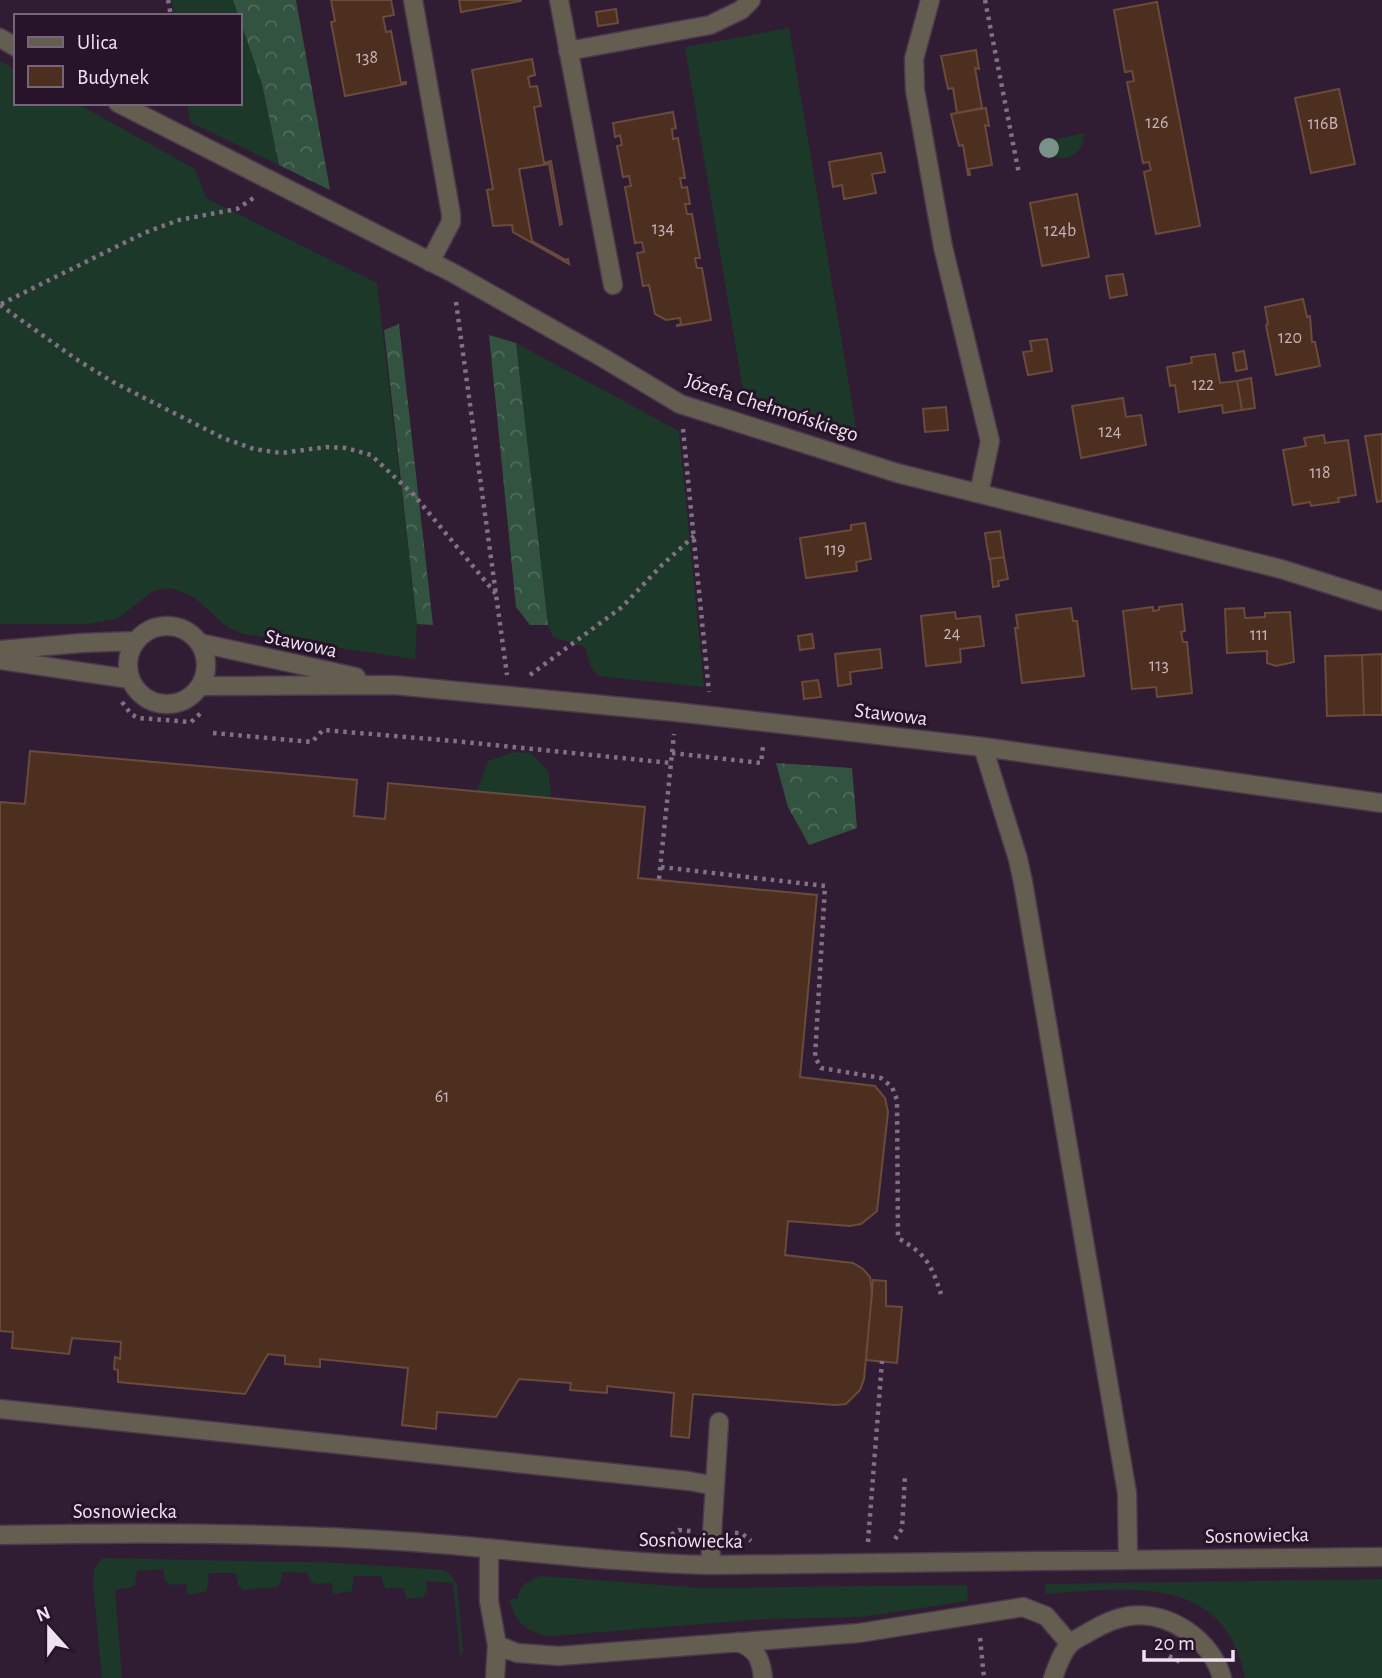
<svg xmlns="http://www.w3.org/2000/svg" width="1382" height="1678" viewBox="0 0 1382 1678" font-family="'Alegreya Sans',sans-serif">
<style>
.grass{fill:#1b3828}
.forest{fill:url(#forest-crowns)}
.building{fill:#4d2f1f;stroke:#694b3b;stroke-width:2}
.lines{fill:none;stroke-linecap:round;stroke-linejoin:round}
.minor-casing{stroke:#4c384d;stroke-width:21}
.path{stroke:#827184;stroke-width:4.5;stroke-dasharray:3.5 5;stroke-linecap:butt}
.minor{stroke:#645e50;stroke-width:18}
.tree{fill:#789287}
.labels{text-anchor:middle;stroke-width:6;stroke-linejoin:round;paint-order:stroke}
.number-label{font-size:18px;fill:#c6b4bc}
.street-label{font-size:21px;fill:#efe1f0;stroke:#271429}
</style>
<defs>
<pattern id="forest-crowns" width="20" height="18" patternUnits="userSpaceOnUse" patternTransform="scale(1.75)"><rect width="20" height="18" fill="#325340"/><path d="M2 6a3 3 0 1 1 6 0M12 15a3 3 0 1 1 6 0" fill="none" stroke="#506b5c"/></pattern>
</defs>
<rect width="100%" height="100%" fill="#311d33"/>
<path class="grass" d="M171,0H233L239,16H174Z
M240,18L262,84L279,165L190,122L187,103H240Z
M789,28L858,438L746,407L685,47Z
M0,61L16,70V103H76L195,169L206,198L377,283L417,624L415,659L243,634L227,627L195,598L171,588L153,591L117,619L87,624H0Z
M1084,133C1084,153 1068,163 1050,156L1041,143Z
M516,343L679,431L704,687L598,676L591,667L585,647L553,637L548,625Z
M514,752L531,753L549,772L551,798L477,791L488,761Z
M102,1558L341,1563L443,1570L450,1574L457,1584L463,1653L460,1655L453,1583L426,1581L427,1591L423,1597L406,1599L404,1588H385L381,1576H354L352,1591L333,1594L332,1583L316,1584L310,1581L308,1573L282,1572L281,1581L277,1587L243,1590L238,1585L236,1573H209L207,1591L188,1595L186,1584L172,1585L165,1581L163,1569L137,1571L135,1585L129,1588L115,1590L122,1678H102L93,1584L94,1569Z
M540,1576L702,1588L967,1585L968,1601L862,1617L763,1619L552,1636C530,1635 513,1622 510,1599L518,1598C518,1585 529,1581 540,1576Z
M1382,1579V1678H1245C1225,1572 1127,1588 1046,1594L1045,1584Z"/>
<path class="forest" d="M233,0H296L330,190L279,165L262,84Z
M399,324L433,625L417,624L384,330Z
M489,335L516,343L548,625H530L516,607Z
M776,763L852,768L857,828L809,845L788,807Z"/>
<path class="building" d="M331,0H391L394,15L383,17L386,32L391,31L401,83L406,82V84L345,96L331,22L335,21Z
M459,0H521V1L461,12Z
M1157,2L1200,226L1156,234L1144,172L1151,170L1149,162L1143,163L1127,82L1134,81L1132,71L1125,72L1114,10Z
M616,9L618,23L598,26L596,12Z
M976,50L979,69L975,68L982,108L957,113L953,88L948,89L941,56Z
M532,59L535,75L528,77L530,87L537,86L541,106L534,107L544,163L551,161L562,224L560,225L549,164L519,169L532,241L566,260L568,259L569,264L513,232L512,225L493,226L487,190L493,189L472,70Z
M1339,89L1355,164L1311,173L1295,98Z
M986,108L989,126L985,125L992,165L969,169L970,175H968L963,145L959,146L951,114Z
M673,112L676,128L672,129L673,139L678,138L685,178H680L682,188L687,187L690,204H685L687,214H692L700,258H695L697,268H702L711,320L677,326V325L681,324L680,318L666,320L655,314L649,285L643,286L637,253L644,252L642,242L635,243L625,187L631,186L629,176L623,177L617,146L622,145L620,135L615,137L613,123Z
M881,153L885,172L872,174L876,193L844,199L842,185L833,187L829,162Z
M1077,194L1089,257L1042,266L1030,203Z
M1123,274L1127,295L1110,298L1106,276Z
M1303,299L1307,317L1310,316L1312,342H1315L1320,366L1276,375L1266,325L1268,324L1265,307Z
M1047,339L1052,371L1028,375L1023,352L1032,351L1030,341Z
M1244,351L1247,369L1236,371L1233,353Z
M1215,354L1220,383L1237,381L1242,410L1223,413L1222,405L1179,412L1175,385L1170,386L1167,367L1192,363L1191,357Z
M1251,378L1255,408L1242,410L1237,381Z
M1123,398L1126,417L1141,415L1146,445L1081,458L1072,406Z
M946,407L948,430L925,432L923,409Z
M1382,434V501L1377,502L1365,436Z
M1324,435L1325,443L1348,440L1356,495L1338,498L1339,502L1311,506L1310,502L1293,505L1283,450L1306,446L1304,438Z
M865,523L871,559L856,562L857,571L806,578L800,538L851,530V525Z
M1000,531L1004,557L989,559L985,533Z
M1004,557L1008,579L998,581L999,586L993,587L990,559Z
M1182,604L1185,631L1181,632L1183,642H1187L1192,693L1157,697L1156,687L1132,689L1123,611L1153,607V611L1159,610V607Z
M1071,608L1073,621H1077L1084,676L1022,683L1015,628H1018L1016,615Z
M1244,608L1245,618L1265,617V613L1290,612L1294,662L1276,666L1267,663V651L1227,653L1225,609Z
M955,612L956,619L980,616L984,646L960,649L961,662L926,666L921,616Z
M812,634L814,648L800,650L798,636Z
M880,649L882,668L850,672L851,684L838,686L835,654Z
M1382,654V715H1364L1362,655Z
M1362,655L1364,715L1327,716L1325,656Z
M818,680L821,697L804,699L802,682Z
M30,751L357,780L354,816L385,819L388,783L645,807L638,878L817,895L800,1077L875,1086L885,1098L888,1112L877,1211L861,1224L850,1226L788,1221L785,1255L853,1263L863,1269L870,1277L872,1293L864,1379L860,1390L846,1404L835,1405L693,1394L689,1438L671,1436L674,1393L607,1386V1393L570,1390L571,1383L519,1379L496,1417L437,1412L436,1429L402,1425L408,1368L320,1359V1367L285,1364V1356L268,1354L245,1394L118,1382V1370L114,1369L115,1357L120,1359L121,1342L72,1338L69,1354L12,1348L13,1332L0,1331V802L25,804Z
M873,1280L886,1281V1306L902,1307L897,1363L866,1360Z"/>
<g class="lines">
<defs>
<path id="minor" d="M413,0L451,214V222L430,262
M559,0L613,285
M930,0L914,59L915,90L943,247L990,441L979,493
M0,38L16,47
M568,51L710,25L741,10L751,0
M118,103L453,273L600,356L680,404L897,473L1281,569L1382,601
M128 665a39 39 0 1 1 78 0a39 39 0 1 1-78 0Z
M200,643L356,677
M0,650L82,643L134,641
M0,660L130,679
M202,686L394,685L676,712L983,747L1382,803
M983,747L1018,859L1023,882L1127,1493L1128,1559
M0,1409L689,1481L715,1486L710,1565
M715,1486L719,1422
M0,1535C138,1532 276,1532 414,1542C513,1549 611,1563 710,1565L1382,1557
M489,1548V1601L497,1645L495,1678
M738,1642C757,1649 761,1659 763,1678
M497,1645L517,1653L559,1656L859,1633L1023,1607L1046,1616L1070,1644
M1053,1678C1057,1667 1062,1652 1070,1644C1075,1639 1083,1636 1089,1632C1101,1625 1115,1618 1129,1616C1168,1610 1212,1640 1222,1678"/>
</defs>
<use href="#minor" class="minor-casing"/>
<path class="path" d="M168,0L171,16
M985,0L1019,174
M456,302L507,675
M1,304L144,233L179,220L237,209L255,197
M0,305L76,359L113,382L223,438L254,449L281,453L326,447L346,448L371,455L414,495L496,594
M683,429L709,692
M530,675L622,607L662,565L694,536
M122,702L131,714L138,718L191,722L203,711
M213,733L312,742L323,730L454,741L671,763
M672,753L761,763L763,746
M661,867L825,886L815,1057L821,1068L881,1078L892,1087L897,1100L898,1238C926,1254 931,1264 941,1294
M659,879L674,734
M735,1533H741L751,1541
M664,1539L679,1530L691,1531
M895,1539L902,1529L905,1476
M868,1542L882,1361
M980,1638L984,1678
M1169,1656L1184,1664"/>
<use href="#minor" class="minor"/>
</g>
<circle class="tree" cx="1049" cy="148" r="10"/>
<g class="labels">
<g class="number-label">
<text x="367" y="63">138</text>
<text x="1157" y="128">126</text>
<text x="1323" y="129">116B</text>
<text x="663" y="234">134</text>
<text x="1060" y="236">124b</text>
<text x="1290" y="343">120</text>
<text x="1203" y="390">122</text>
<text x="1110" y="437">124</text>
<text x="1320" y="478">118</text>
<text x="835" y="555">119</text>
<text x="952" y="639">24</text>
<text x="1259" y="640">111</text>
<text x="1159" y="671">113</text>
<text x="442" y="1102">61</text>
</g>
<g class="street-label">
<text transform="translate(772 407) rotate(18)" y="7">Józefa Chełmońskiego</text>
<text transform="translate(301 643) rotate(12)" y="7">Stawowa</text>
<text transform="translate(891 714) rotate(7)" y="7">Stawowa</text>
<text x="125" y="1518">Sosnowiecka</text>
<text transform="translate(1257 1535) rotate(-1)" y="7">Sosnowiecka</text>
<text transform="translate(691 1540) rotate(1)" y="7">Sosnowiecka</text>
</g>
</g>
<rect x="14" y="14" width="228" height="91" fill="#271429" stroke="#776679" stroke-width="2"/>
<rect x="28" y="37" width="35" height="10" fill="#645e50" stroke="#776679" stroke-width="2"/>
<text x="77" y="49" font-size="21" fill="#efe1f0">Ulica</text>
<rect x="28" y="66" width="35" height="21" fill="#4d2f1f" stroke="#776679" stroke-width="2"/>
<text x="77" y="84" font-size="21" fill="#efe1f0">Budynek</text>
<g transform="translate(49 1629) rotate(339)" stroke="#271429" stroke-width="5" paint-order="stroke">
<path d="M0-5L12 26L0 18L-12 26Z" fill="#efe1f0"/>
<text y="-10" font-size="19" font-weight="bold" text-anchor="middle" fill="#efe1f0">N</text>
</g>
<path d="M1144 1650v10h89v-10" fill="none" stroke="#efe1f0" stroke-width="3.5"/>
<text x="1154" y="1650" font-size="21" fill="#efe1f0" stroke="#271429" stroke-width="5" paint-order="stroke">20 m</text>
</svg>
